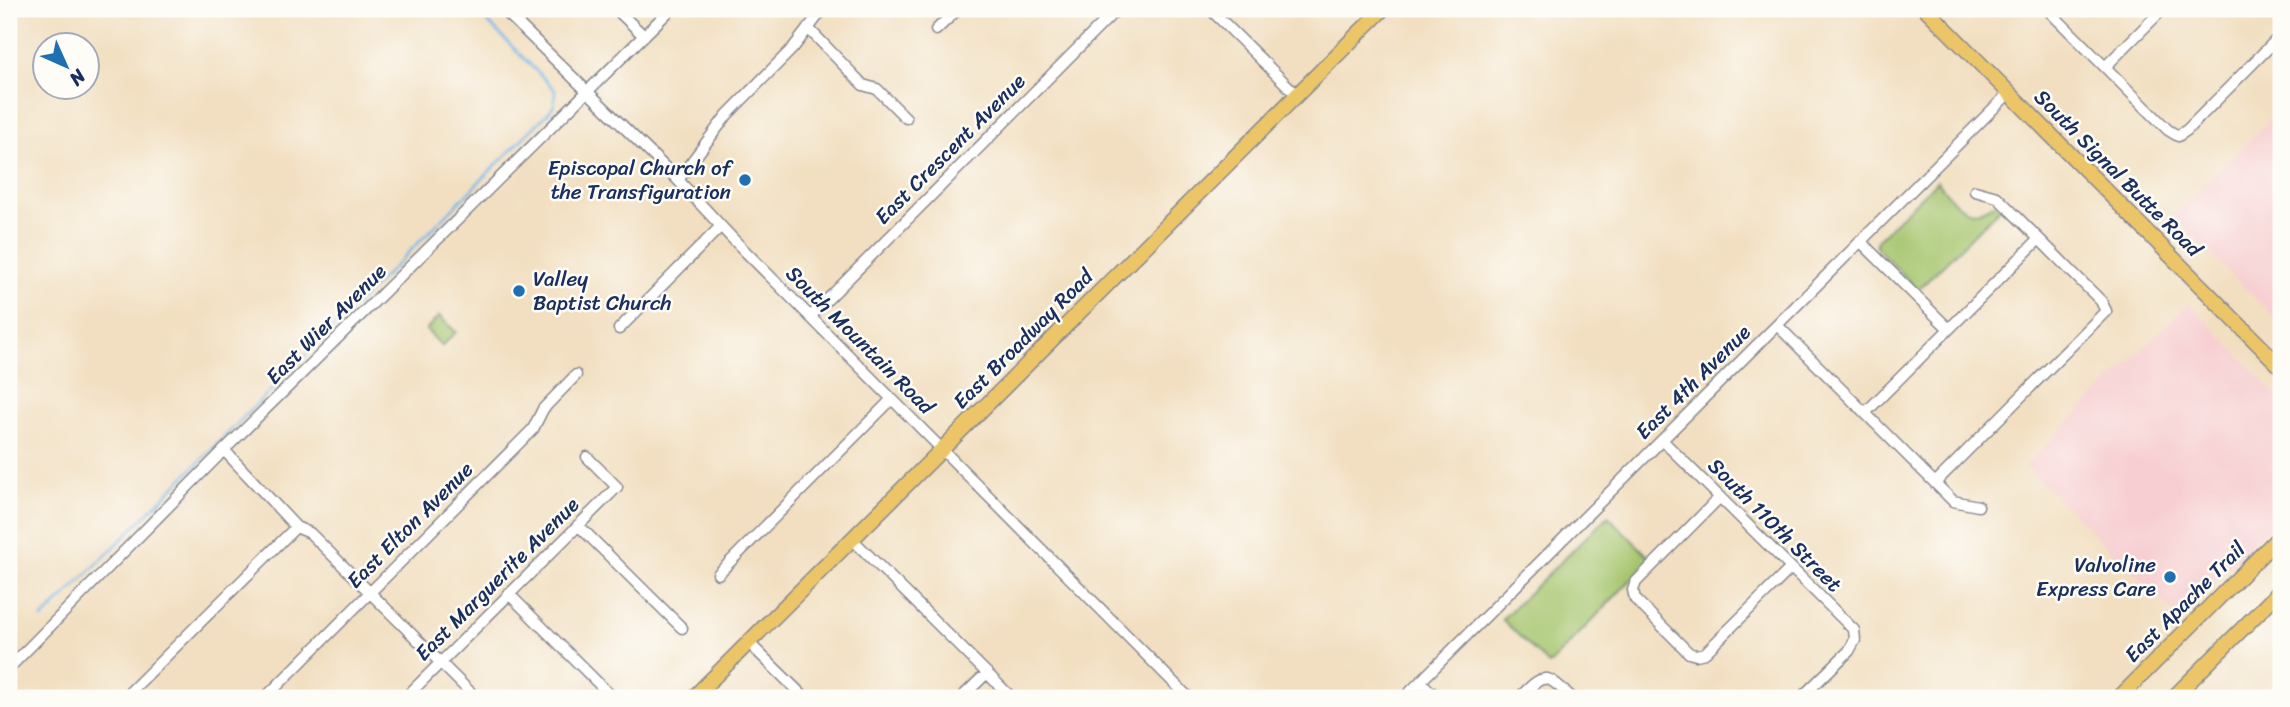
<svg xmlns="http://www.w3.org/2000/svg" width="2290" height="707" viewBox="0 0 2290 707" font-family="Sriracha,sans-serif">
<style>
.built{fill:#f7cfd2}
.green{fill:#a5c56d;stroke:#607a66;stroke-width:2}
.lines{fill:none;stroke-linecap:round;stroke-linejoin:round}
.stream{stroke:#72b6e8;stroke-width:2.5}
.minor-casing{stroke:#868790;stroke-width:13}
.major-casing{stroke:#868790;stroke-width:17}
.minor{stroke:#fff;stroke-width:10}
.major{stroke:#edc569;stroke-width:14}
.poi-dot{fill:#1f6fb2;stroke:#fdfcf7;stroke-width:2.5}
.labels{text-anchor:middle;stroke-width:5;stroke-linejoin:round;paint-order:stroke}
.street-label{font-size:21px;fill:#1b2f5e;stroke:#fdfcf7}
.poi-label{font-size:21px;fill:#1b2f5e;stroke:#fdfcf7;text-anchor:end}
</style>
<rect width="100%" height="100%" fill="#fdfcf7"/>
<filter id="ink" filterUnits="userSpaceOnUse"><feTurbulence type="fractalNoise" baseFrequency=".0143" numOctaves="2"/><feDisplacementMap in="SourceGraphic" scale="14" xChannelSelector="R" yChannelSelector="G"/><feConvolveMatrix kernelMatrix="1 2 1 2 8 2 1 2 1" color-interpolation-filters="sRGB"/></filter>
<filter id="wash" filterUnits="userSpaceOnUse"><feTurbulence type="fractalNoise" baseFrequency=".00686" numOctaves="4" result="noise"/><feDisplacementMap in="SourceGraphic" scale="28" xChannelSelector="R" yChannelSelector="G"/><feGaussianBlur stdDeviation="1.57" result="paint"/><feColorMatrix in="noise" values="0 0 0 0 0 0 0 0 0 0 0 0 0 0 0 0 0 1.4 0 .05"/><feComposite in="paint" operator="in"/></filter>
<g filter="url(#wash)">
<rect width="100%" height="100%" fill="#f2dfc1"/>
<path class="built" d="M2281,108V324L2173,216Z
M2189,303L2281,399V515L2179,618L2025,466Z"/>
<path class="green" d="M1937,181C1947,193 1961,216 1979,211C1985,209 1989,205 1996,204L2001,207L1918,290L1876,247L1877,240Z
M439,316L456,332L442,346L426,330Z
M1608,516L1651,559L1549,665L1502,619Z"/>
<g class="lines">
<path class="stream" d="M42,619L549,112L554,105L555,90L475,9"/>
</g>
</g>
<g filter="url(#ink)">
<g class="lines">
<defs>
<path id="minor" d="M503,9L678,180L732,238L1189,698
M616,9L644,36
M1210,9L1297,95
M2047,9L2168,130L2178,136L2187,130L2281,35
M808,28L863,85L877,89L906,118
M936,30L958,9
M2105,67L2163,9
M678,180L727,115L793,48L823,9
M1860,241L1949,329
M810,317L1117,9
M1777,325L1953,501L1978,506
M619,329L721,226
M1865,413L2039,239
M1662,440L1854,630L1855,640L1849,651L1801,698
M224,450L296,527L310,533L476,698
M1935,483L2106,311L2101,301L1997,197L1975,191
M1720,497L1636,582L1633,590L1635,599L1689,653L1696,655L1705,653L1791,568
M578,525L682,628
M852,539L1012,698
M718,574L891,400
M509,594L613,698
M749,643L805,698
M9,668L224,450L671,9
M1421,682L1437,698
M124,698L296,527
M265,698L533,429L543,409L576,375
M405,698L617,487L587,457
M961,698L987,673
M1404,698L2009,93
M1519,698C1545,672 1545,673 1572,698"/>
<path id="major" d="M1926,9L2281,367
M693,698L1383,9
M2119,698L2281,535
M2173,698L2281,590"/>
</defs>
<use href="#minor" class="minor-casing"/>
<use href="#major" class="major-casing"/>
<use href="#minor" class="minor"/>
<use href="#major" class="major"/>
</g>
</g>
<g class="poi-dot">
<circle cx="745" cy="180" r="7"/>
<circle cx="519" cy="291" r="7"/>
<circle cx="2170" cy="577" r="7"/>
</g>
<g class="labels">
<g class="street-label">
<text transform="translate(950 149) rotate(-45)" y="7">East Crescent Avenue</text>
<text transform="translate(2118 173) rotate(45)" y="7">South Signal Butte Road</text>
<text transform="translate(326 324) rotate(-45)" y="7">East Wier Avenue</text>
<text transform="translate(1023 339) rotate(-45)" y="7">East Broadway Road</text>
<text transform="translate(860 340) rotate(45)" y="7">South Mountain Road</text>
<text transform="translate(1693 382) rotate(-45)" y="7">East 4th Avenue</text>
<text transform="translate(410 525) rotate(-45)" y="7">East Elton Avenue</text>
<text transform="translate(1775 525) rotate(45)" y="7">South 110th Street</text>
<text transform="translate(497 579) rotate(-45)" y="7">East Marguerite Avenue</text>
<text transform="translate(2185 602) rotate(-45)" y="7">East Apache Trail</text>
</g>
<g class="poi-label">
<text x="731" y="175">Episcopal Church of<tspan x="731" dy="24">the Transfiguration</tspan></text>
<text x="533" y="286" text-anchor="start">Valley<tspan x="533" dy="24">Baptist Church</tspan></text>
<text x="2156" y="572">Valvoline<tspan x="2156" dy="24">Express Care</tspan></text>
</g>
</g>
<rect width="2290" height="707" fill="none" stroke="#fdfcf7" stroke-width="35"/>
<g transform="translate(66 66) rotate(135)"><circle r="33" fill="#fdfcf7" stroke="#a3aaba" stroke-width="2"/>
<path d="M0-5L12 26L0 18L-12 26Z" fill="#1f6fb2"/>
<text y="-10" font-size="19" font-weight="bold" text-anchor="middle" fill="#1b2f5e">N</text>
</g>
</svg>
